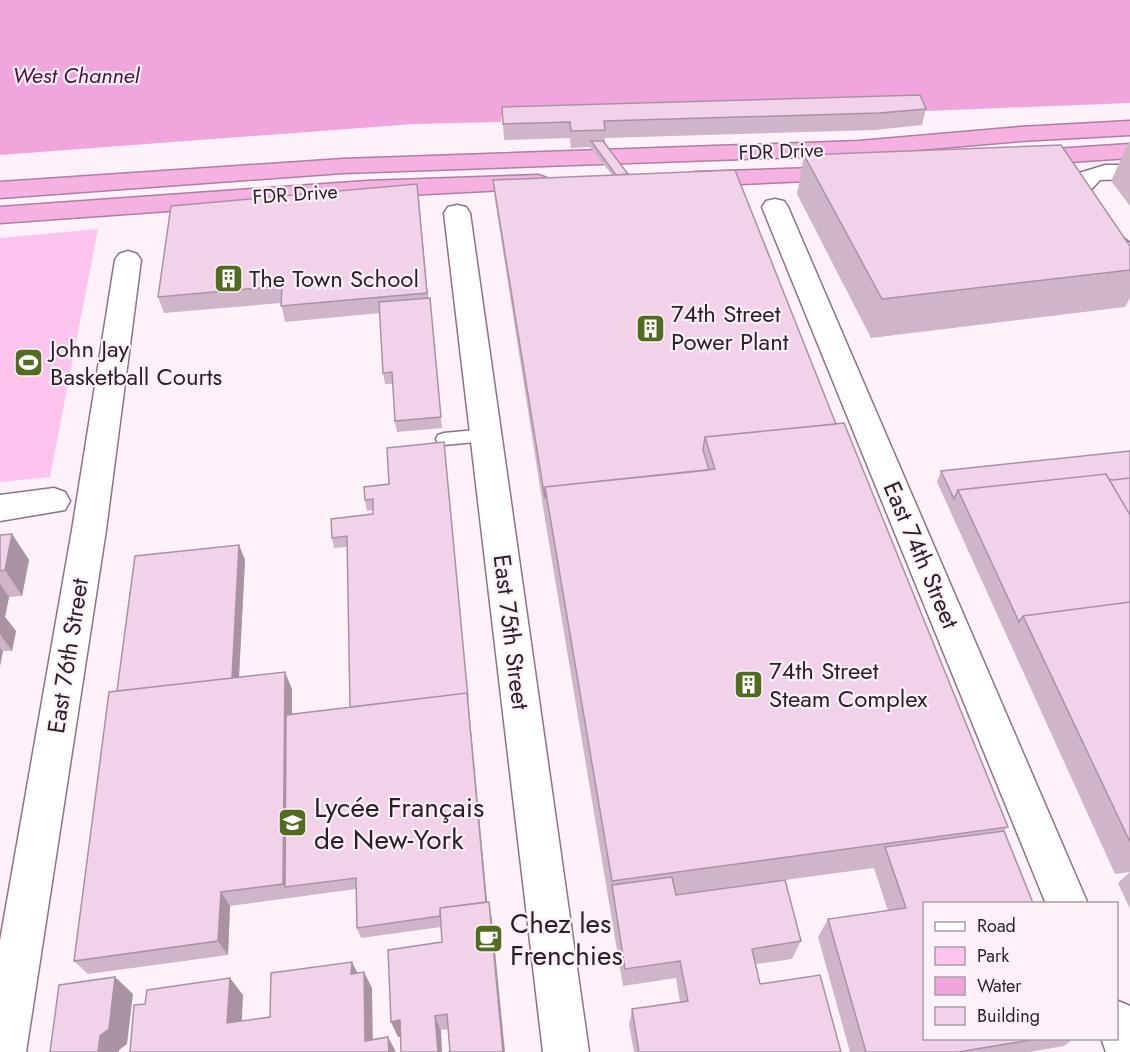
<svg xmlns="http://www.w3.org/2000/svg" width="1130" height="1052" viewBox="0 0 1130 1052" font-family="Jost,sans-serif">
<style>
.green{fill:#fcc4ec}
.water{fill:#f1a5dd}
.lines{fill:none;stroke-linecap:round;stroke-linejoin:round}
.lane-casing{stroke:#8e7286;stroke-width:3}
.street-casing{stroke:#8e7286;stroke-width:3}
.secondary-casing{stroke:#8e7286;stroke-width:3}
.highway-casing{stroke:#af7ea1;stroke-width:3}
.lane{fill:#fff;fill-rule:evenodd}
.street{fill:#fff;fill-rule:evenodd}
.secondary{fill:#fff;fill-rule:evenodd}
.highway{fill:#f6b1e3;fill-rule:evenodd}
.wall{fill:#cfb5c8}
.shaded-wall{fill:#a993a2}
.building{fill:#f1d2e8;stroke:#a993a2;stroke-width:1.5}
.labels{text-anchor:middle;stroke-width:4.5;stroke-linejoin:round;paint-order:stroke}
.far-street-label{font-size:20px;fill:#2b1f27;stroke:#fef1fa}
.far-water-label{font-size:22px;font-style:italic;fill:#500e44;stroke:#fef1fa}
.poi-label{font-size:24px;fill:#2b1f27;stroke:#fef1fa;text-anchor:start}
.street-label{font-size:24px;fill:#2b1f27;stroke:#fef1fa}
.near-poi-label{font-size:28px;fill:#2b1f27;stroke:#fef1fa;text-anchor:start}
</style>
<rect width="100%" height="100%" fill="#fef1fa"/>
<path class="green" d="M98,229L50,477L0,482V238Z"/>
<path class="water" d="M0,0H1130V103L925,111L922,105L501,117V122L414,124L0,155Z"/>
<g class="lines">
<defs>
<path id="lane" d="M486,429L492,431L494,435L492,439L486,441L444,445L438,443L436,439L438,435L444,433Z"/>
<path id="street" d="M775,199L784,201L788,207L1088,904H1046L762,207L766,201Z
M457,205L466,207L470,213L589,1052H543L444,213L448,207Z
M128,251L137,254L141,260L106,530L26,1052H0V941L72,530L115,260L119,254Z
M54,488L65,492L70,501L65,510L0,521V495Z
M1116,1000L1130,1006V1052H1106L1101,1038H1116Z"/>
<path id="secondary" d="M1105,165H1130V179L1100,180L1088,193C1092,217 1111,229 1130,243V266C1104,259 1066,220 1062,193L1076,174Z"/>
<path id="highway" d="M1130,121V135L1020,141L859,155L343,173L0,198V182L343,159L859,141L1020,127Z
M1130,144V158L1024,165L1015,163L1012,158L1015,153L1024,151Z
M844,167L853,169L856,174L853,179L695,186L686,184L683,179L686,174L695,172Z
M538,175L547,178L551,183L547,188L367,197L0,223V207L367,181Z"/>
</defs>
<use href="#lane" class="lane-casing"/>
<use href="#street" class="street-casing"/>
<use href="#secondary" class="secondary-casing"/>
<use href="#highway" class="highway-casing"/>
<use href="#lane" class="lane"/>
<use href="#street" class="street"/>
<use href="#secondary" class="secondary"/>
<use href="#highway" class="highway"/>
</g>
<path class="wall" d="M502,107L926,109L922,125L875,130L605,138V143L628,174L836,424L1008,827L1004,831L924,1038H1075L1064,1046L1029,1052H850L818,937L828,919L888,911L874,868L785,880L801,941L792,959L756,964L760,984L841,1052H634L629,1025L632,1009L680,1002L676,978L623,986L545,519L495,200L493,180L612,175L590,147L571,148L570,138L504,140Z
M1129,142H1130V206L1111,181Z
M804,155L1130,246V298L1125,307L871,338L797,194Z
M417,184L428,298L442,428L397,432L395,421L393,384H385L383,373L380,313L285,322L281,303L164,313L158,297Z
M1130,451V872L1115,874L937,482L941,471Z
M389,484L487,902H489L492,920L450,1052L448,1029L398,1037L442,942L441,927L361,938L357,928L356,889L230,906L228,955L88,974L74,961L239,545L245,560L239,677L292,689V714L350,707L347,547L334,548L332,538L373,514V510L367,511L365,500Z
M12,534L29,560L22,596L9,597L5,617L16,631L12,651H3L0,666V535Z
M1130,872V909L1118,883Z"/>
<path class="shaded-wall" d="M417,184L419,200L429,309L427,293Z
M445,453L489,921L487,910Z
M12,534L29,560L22,596L5,570Z
M239,545L245,560L238,696L231,682Z
M0,584L9,597L5,617L16,631L12,651L0,634Z
M0,648L3,651L0,666Z
M285,672L292,689L291,886L285,887L283,884Z
M221,892L230,906L228,955L218,941Z
M489,902L492,920L505,1052H503Z
M352,962L360,978L351,974Z
M364,972L372,988L373,1052L365,1041Z
M115,977L133,994L127,1044L119,1050V1052H98L100,1036Z
M230,978L243,995L241,1038L227,1023Z
M435,1016L441,1031L442,1052H438Z
M400,1020L406,1035L398,1037L391,1022Z
M388,1037L396,1052H389Z"/>
<path class="building" d="M920,95L926,109L879,113L604,121L605,130L571,131L570,122L503,124L502,107Z
M591,141H603L628,174L616,175Z
M1061,145L1130,246V270L882,299L804,155Z
M735,170L836,424L705,437L703,450L709,470L545,487V499L493,180Z
M417,184L427,293L281,306L282,286L158,297L171,206Z
M430,298L441,417L395,421L392,372L383,373L379,302Z
M844,423L1008,827L612,881L545,487L715,469L705,437Z
M444,442L468,698L467,693L350,707L347,536L332,538L331,519L373,514V499L365,500L364,487L389,484L387,448Z
M1130,451V478L1113,480L1109,479L1106,474L958,490L954,499L941,471Z
M1106,474L1130,515V602L1023,616L1019,622L958,490Z
M1130,478V515L1109,479L1113,480Z
M12,534L5,570L0,571V535Z
M239,545L232,678L117,691L135,556Z
M1130,602V842L1023,616Z
M285,672L283,884L221,892L218,941L74,961L109,692Z
M467,693L486,902L440,908V916L357,928L356,878L285,887L286,715Z
M1004,831L1033,903H924V1038H1043L958,1052H866L828,919L906,908L885,847Z
M672,877L676,895L785,880L801,941L752,949L760,984L820,975L841,1052H639L632,1009L688,1001L680,961L625,969L612,885Z
M489,902L503,1052H448H450L447,1014L435,1016L438,1052H401L400,1020L391,1022L388,950L442,942L440,908Z
M352,962L351,974L364,972L365,1041L388,1037L389,1052H130L134,1005L145,1004L147,990L230,978L227,1023L270,1017L271,973Z
M115,977L109,1029L100,1036L98,1052H50L59,985Z"/>
<defs>
<symbol id="building-square" viewBox="-11 -11 22 22"><rect x="-9" y="-9" width="18" height="18" rx="4" fill="#516c1f" stroke="#fef1fa"/><path d="M-4-6H4V6H1V3H-1V6H-4ZM-2.5-4.3h1.7v1.8h-1.7ZM.8-4.3h1.7v1.8H.8ZM-2.5-1h1.7V.8h-1.7ZM.8-1h1.7V.8H.8Z" fill="#fff"/></symbol>
<symbol id="stadium-square" viewBox="-11 -11 22 22"><rect x="-9" y="-9" width="18" height="18" rx="4" fill="#516c1f" stroke="#fef1fa"/><path d="M0-5a6.5 5 0 1 0 0 10a6.5 5 0 1 0 0-10ZM-3.5-1.8h7v3.6h-7Z" fill="#fff"/></symbol>
<symbol id="school-square" viewBox="-11 -11 22 22"><rect x="-9" y="-9" width="18" height="18" rx="4" fill="#516c1f" stroke="#fef1fa"/><path d="M0-5L7-2L0 1L-7-2ZM-4 1L0 2.5L4 1V4Q0 6-4 4Z" fill="#fff"/></symbol>
<symbol id="cafe-square" viewBox="-11 -11 22 22"><rect x="-9" y="-9" width="18" height="18" rx="4" fill="#516c1f" stroke="#fef1fa"/><path d="M-5.5-4.5H6V0H3Q3 3.5 0 3.5H-2.5Q-5.5 3.5-5.5 0ZM3-3.2v2h1.7v-2ZM-6 4.5H4V6H-6Z" fill="#fff"/></symbol>
</defs>
<g fill-rule="evenodd">
<use href="#building-square" x="212" y="262" width="33" height="33"/>
<use href="#building-square" x="634" y="312" width="33" height="33"/>
<use href="#stadium-square" x="12" y="346" width="33" height="33"/>
<use href="#building-square" x="732" y="668" width="33" height="33"/>
<use href="#school-square" x="276" y="806" width="33" height="33"/>
<use href="#cafe-square" x="472" y="922" width="33" height="33"/>
</g>
<g class="labels">
<g class="far-street-label">
<text transform="translate(781 151) rotate(-2)" y="7">FDR Drive</text>
<text transform="translate(295 194) rotate(-4)" y="7">FDR Drive</text>
</g>
<g class="far-water-label">
<text x="76" y="83">West Channel</text>
</g>
<g class="poi-label">
<text x="249" y="287">The Town School</text>
<text x="671" y="322">74th Street<tspan x="671" dy="28">Power Plant</tspan></text>
<text x="50" y="357">John Jay<tspan x="50" dy="28">Basketball Courts</tspan></text>
<text x="769" y="679">74th Street<tspan x="769" dy="28">Steam Complex</tspan></text>
</g>
<g class="street-label">
<text transform="translate(921 555) rotate(67)" y="8">East 74th Street</text>
<text transform="translate(511 632) rotate(83)" y="8">East 75th Street</text>
<text transform="translate(68 656) rotate(-81)" y="8">East 76th Street</text>
</g>
<g class="near-poi-label">
<text x="314" y="817">Lycée Français<tspan x="314" dy="32">de New-York</tspan></text>
<text x="510" y="933">Chez les<tspan x="510" dy="32">Frenchies</tspan></text>
</g>
</g>
<rect x="923" y="902" width="195" height="138" fill="#fef1fa" stroke="#aa9da6" stroke-width="1.5"/>
<rect x="935" y="922" width="30" height="9" fill="#ffffff" stroke="#aa9da6" stroke-width="1.5"/>
<text x="977" y="932" font-size="18" fill="#2b1f27">Road</text>
<rect x="935" y="947" width="30" height="18" fill="#fcc4ec" stroke="#aa9da6" stroke-width="1.5"/>
<text x="977" y="962" font-size="18" fill="#2b1f27">Park</text>
<rect x="935" y="977" width="30" height="18" fill="#f1a5dd" stroke="#aa9da6" stroke-width="1.5"/>
<text x="977" y="992" font-size="18" fill="#2b1f27">Water</text>
<rect x="935" y="1007" width="30" height="18" fill="#f1d2e8" stroke="#aa9da6" stroke-width="1.5"/>
<text x="977" y="1022" font-size="18" fill="#2b1f27">Building</text>
</svg>
